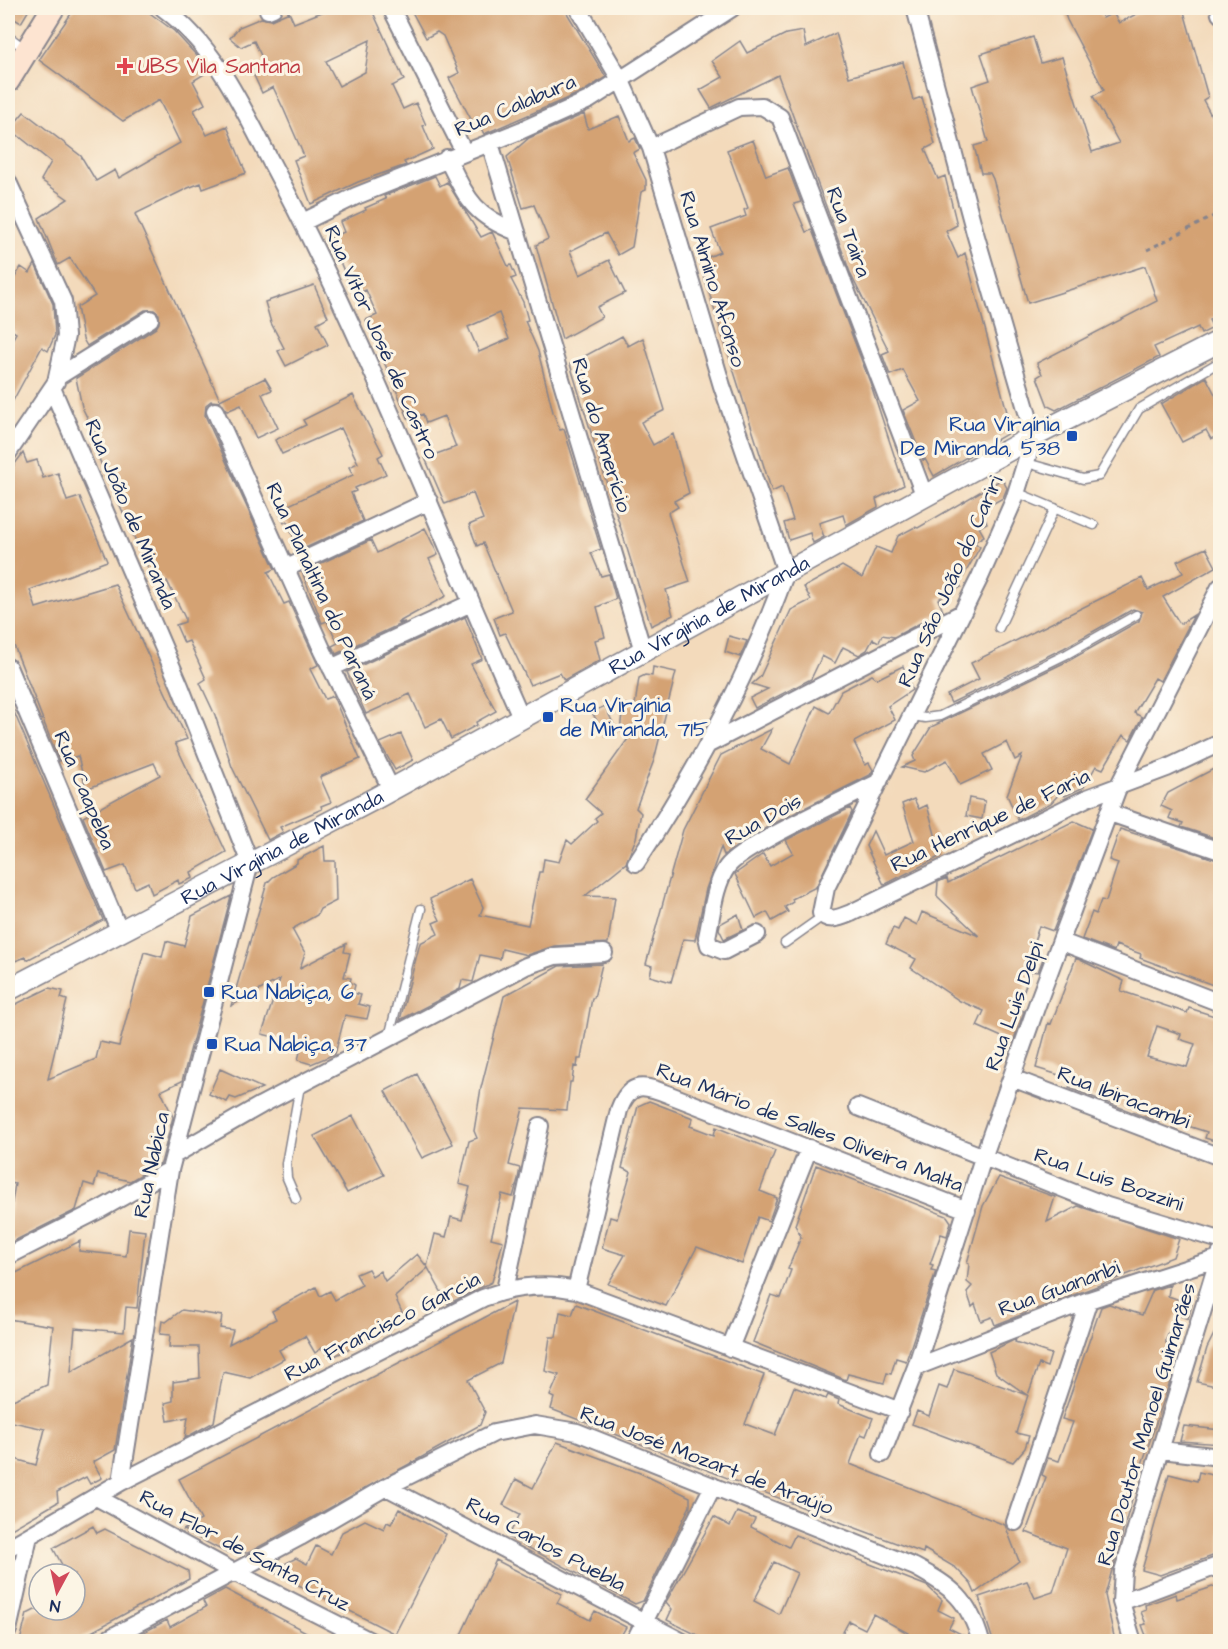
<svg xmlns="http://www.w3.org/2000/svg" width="1228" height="1649" viewBox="0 0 1228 1649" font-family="'Architects Daughter',sans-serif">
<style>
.building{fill:#d4a273;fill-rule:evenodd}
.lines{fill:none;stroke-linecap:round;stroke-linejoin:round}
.service-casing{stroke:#87848c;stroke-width:11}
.minor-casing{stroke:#87848c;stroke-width:20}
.tertiary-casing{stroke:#87848c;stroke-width:24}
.secondary-casing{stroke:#87848c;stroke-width:26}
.path{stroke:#87848c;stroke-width:3;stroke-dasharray:4.5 4.5;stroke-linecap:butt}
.service{stroke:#fff;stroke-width:8}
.minor{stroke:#fff;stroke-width:16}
.tertiary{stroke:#fff;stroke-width:21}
.secondary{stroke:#fde4d1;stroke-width:22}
.health-dot{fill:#e0444e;stroke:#fcf5e5;stroke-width:2}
.transit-dot{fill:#1a4fb4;stroke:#fcf5e5;stroke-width:2}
.labels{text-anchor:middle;stroke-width:6;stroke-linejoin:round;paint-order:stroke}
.health-label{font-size:21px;fill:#be3a42;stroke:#fcf5e5;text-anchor:start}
.street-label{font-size:21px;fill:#1b2f5e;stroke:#fcf5e5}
.transit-label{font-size:21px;fill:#164399;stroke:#fcf5e5;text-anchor:start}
</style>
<rect width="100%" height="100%" fill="#fcf5e5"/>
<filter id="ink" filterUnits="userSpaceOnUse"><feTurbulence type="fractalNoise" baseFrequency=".0167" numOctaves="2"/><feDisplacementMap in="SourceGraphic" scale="12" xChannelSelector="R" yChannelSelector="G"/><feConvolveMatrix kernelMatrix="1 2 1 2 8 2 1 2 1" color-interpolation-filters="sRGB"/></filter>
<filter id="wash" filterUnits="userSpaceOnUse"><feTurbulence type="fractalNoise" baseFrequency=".008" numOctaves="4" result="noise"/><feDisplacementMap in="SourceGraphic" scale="24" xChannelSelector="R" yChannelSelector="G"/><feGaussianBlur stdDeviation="1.35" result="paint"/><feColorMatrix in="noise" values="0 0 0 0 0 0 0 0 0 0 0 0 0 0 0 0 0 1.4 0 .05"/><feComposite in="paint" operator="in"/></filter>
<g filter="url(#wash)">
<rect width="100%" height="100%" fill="#f3dabb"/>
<g id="blocks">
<path class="building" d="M8,8H30L21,23L8,15Z
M75,8H143L174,31L197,56L206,73L193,81L205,104L194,110L207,135L227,126L246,173L203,189L201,183L188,188L135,214L220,400L265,378L272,390L262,394L278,428L256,438L241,405L227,411L221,402L211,401L206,405L205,415L275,569L268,572L284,604L289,602L318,665L310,669L325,699L333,696L360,759L320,777L331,802L321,806L322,809L280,827L283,832L268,840L232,767L215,715L200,683L206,679L189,641L184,643L176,625L185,622V618L167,581L164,582L161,575L153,579L91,441L97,438L82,407L76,378L156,328L159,323V314L154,310H145L87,346L83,339L77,307L95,296L70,258L58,265L39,218L68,199L41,180L51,162L10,129L24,112L81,156L96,181L115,170L119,178L180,143L159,100L123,121L39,60Z
M332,8H371L404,80L392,86L403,109L416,103L426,125L423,126L433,149L404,162L406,165L358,182L311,204L294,160L304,156L284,110L273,87L262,93L252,71L265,64L254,41L241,47L230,38L239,27L261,18L271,20L289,12L294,23ZM370,40L365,72L339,86L326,61Z
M410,8H564L606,77L584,91L484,134L476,119L472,121L449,78L459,73L443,36L437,32L426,38Z
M1063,8H1082L1085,14L1097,8L1103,18L1113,13L1119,23L1148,8H1183L1208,97L1203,100L1221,134V314L1209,320L1213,328L1201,334L1198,327L1154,347L1159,357L1056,410L1048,406L1037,377L1042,374L1037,363L1157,301L1145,266L1028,303L993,179L990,173H981L974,146L988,142L972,86L990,80L981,54L1033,37L1041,63L1062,57L1092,152L1119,143L1093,96L1104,90L1067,20Z
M803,31L806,47L836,33L849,77L903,62L913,100L922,97L935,144L925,149L938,179L945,176L957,225L946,231L958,258L965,253L1012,431L934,476L925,459L923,460L903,410L920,401L903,370L890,375L882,354L889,351L851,275L778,75L711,108L700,90L723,77L712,61L740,41L747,53L786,34Z
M584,114L588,129L619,116L629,141L635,138L640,149L633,153L646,180V190L641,192L632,247L618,255L606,233L570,251L580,275L609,260L625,293L597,307L602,317L562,339L536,245L548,239L534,205L523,208L507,157L529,138Z
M753,140L766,176L788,168L801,202L794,204L806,232L812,230L871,385L904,485L876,499L878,507L846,525L843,515L819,523L824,537L813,543L810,533L789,540L784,523L793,520L782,487L772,492L699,261L720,252L711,229L746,216L744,210L748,208L727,150Z
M435,176L440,186L447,182L481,237L492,232L508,266L511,265L516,277L511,279L523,302L528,320L525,321L538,351L553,412L560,430L564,429L601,549L591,553L601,576L609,574L616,599L597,607L605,637L595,640L600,660L564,680L560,673L530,685L505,633L500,635L494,618L512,611L483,543L477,546L469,525L483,519L473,493L445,504L425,458L456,447L444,416L426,423L423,414L409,420L366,320L377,315L366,290L354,295L330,238L344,232L340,222L366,210L365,208L386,199L384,196ZM499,313L509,339L479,352L468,327Z
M35,264L53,304L55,335L48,351L42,347L8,410V347L16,333L8,328V289L21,267L30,273Z
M314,285L328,317L317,323L328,345L286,366L278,351L284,348L271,323L265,302Z
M622,336L628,346L643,338L665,410L641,422L653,445L673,434L689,493L674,501L678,507L668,513L690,582L666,590L673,615L651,626L570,364Z
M1206,377L1221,406V434L1211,439L1206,430L1182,442L1161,404Z
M353,395L383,454L378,457L386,474L355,488L356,491L351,493L363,521L299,551L287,521L284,523L278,510L353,475L349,467L358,463L341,428L282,454L275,440L306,425L303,420Z
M23,453L27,463L37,460L43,478L58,473L67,501L80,497L107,561L30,590L36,608L115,584L187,739L175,743L226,852L191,872L193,878L179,884L178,880L152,894L148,882L135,888L125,865L106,872L83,817L160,775L154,763L86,789L78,756L59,761L8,630V473Z
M1002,479L1007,488L1003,498L981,510L987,523L979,527L984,536L974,542L980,547L959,584L961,587L938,599L943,611L894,637L882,635L879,642L873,639L867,650L859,655L843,647L835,663L822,656L811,679L755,708L750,698L768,689L752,684L760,677L791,610L811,600L804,587L842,566L862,578L876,547L891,553L898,536L915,527L918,528Z
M425,528L438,555L429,559L446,596L397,623L405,622L336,654L332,646L338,643L327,621L322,623L302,572L371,540L377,553Z
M1206,548L1216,567L1163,597L1180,624L1194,615L1160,681L1155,678L1134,713L1142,717L1130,740L1123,735L1103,769L1096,766L1084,787L1065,796L1060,793L1051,803L1018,820L1007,795L1022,756L1015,760L1007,742L984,754L992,770L960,785L947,760L924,772L902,767L915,761L913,756L931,727L1070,660L1139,621L1142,612L1133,609L1064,648L951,703L947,695L979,679L971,663L1142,578L1148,590L1183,573L1177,561Z
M465,617L482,659L471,664L496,711L476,722L477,725L451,739L441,719L425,727L410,694L366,714L347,672Z
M729,636L747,641L740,657L725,652Z
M903,666L912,690L888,706L895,720L854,742L865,765L869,763L873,770L870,775L769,826L724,855L721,847L706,889L695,940L683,939L671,982L650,976L652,966L646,964L683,830L721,755L772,729L761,749L790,764L816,706L829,713L841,691L872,675L877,679Z
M653,667L676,672L654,760L636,808L641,813L636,838L626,863L585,896L615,897L608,943L554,946L527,955L502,949L500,959L480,955L473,982L462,980L460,989L400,1020L420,943L438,934L433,923L440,920L430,899L470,879L483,907L480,915L528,925L539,872H542L544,859L559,862L567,840L572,844L597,821L595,818L601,813L585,799L640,722L620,731L623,704L635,705L639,678L645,675L652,676Z
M8,698L103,920L27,960L26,957L15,961L8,942Z
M605,706L617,732L606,737L592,712Z
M401,734L413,760L395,770L380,743Z
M1221,765V840L1181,827L1183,823L1169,818L1172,811L1161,806L1168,793Z
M969,798L985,801L982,819L966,816Z
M914,799L919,809L927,805L941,856L884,885L866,846L873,831L884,855L914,841L902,804Z
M850,808L852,812L816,887L792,899L793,902L785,907L788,912L779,917L772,921L767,912L756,918L735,874L763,854L770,866L793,853L786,840Z
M1074,821L1092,829L1053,931L1039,926L1031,951L1044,956L1038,972L1031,971L1017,1009L1024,1011L1013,1042L977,1026L984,1011L960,1001L911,968L916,959L886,944L893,928L898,930L904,918L917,925L922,912L979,936L937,896L938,882L947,878L948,883Z
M1120,829L1221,861V988L1140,958L1141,954L1116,945L1114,951L1082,939L1092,912L1096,914L1101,900L1106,901L1118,863L1109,860Z
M324,846L325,861H335L336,901L320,909L317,915L292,929L305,953L300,968L346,944L344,952L350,953L344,977L351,978L350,982L355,985L353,993L361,995L358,1004L370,1007L367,1019L345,1015L335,1054L311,1064L298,1060L302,1044L262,1034L280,979L231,1006L267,883L273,877L297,863V860Z
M231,896L182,1081L161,1091L173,1117L161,1163L130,1181L98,1174L94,1186L84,1183L76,1210L8,1244V1226L15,1184L8,1183L10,1170H8V1008L49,988L63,991L61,998L67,1000L48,1079L96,1059L100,1042L119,1046L144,952L162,957L166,941L184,946L192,916Z
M738,914L743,930L724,939L719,929L720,924Z
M1076,958L1124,981L1121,991L1187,1013L1189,1008L1221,1018V1143L1205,1138L1207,1132L1172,1121L1171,1123L1159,1119L1158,1122L1069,1088L1072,1079L1036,1068L1048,1023L1051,1024ZM1157,1026L1181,1034L1179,1039L1195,1044L1187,1067L1147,1057Z
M602,964L594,998H592L581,1059H578L577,1067L574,1066L572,1082H570L567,1110L523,1108L509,1165L520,1168L518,1179L513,1197L502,1194L491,1238L503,1241L492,1282L448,1304L428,1268L395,1297L405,1319L331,1358L322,1348L315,1353L305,1336L279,1350L284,1359L250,1378L223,1372L214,1422L185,1438L188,1417L168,1421L165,1403L173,1401V1382L200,1378L199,1347H169L170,1335L160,1334L162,1321L166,1322L182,1310L222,1316L220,1328L233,1330L229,1344L276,1319L272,1311L316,1287L320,1296L330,1291L335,1300L362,1285L356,1274L368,1269L372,1276L380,1271L385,1281L417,1254L427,1267L435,1234L446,1237L451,1217L462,1220L470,1187L459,1184L469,1141L477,1138L474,1131L481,1088L504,996L559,966Z
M220,1069L262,1088L236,1099L230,1097L227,1102L209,1094Z
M417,1074L453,1144L422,1158L385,1091Z
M649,1101L693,1118L690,1126L714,1135L716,1127L775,1151L760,1191L777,1198L769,1221L758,1217L742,1264L697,1247L666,1306L608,1284L625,1255L602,1248L610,1217L617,1219L631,1172L622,1168L638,1106Z
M353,1116L384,1175L347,1193L314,1136Z
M816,1165L947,1216L951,1222L947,1236L941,1234L930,1264L933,1265L931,1270L936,1271L906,1361L896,1358L891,1374L887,1373L884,1383L848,1374L846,1380L753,1342L771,1295L781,1298L791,1270L788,1269L801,1237L795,1225Z
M999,1177L1055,1197L1047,1222L1078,1206L1179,1239L1173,1257L1037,1309L1031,1297L1026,1313L995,1325L992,1317L981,1321L975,1304L972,1307L967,1292L972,1286L967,1282L969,1264L967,1263L983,1206Z
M129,1229L145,1231L137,1308L126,1307L124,1332L75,1328L71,1372L133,1337L115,1450L93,1462L102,1478L90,1484L86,1477L57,1492L58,1502L8,1531V1457L36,1465L45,1429L8,1421V1402L47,1385L53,1326L8,1319V1277L80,1241L79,1251L126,1256Z
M1170,1285L1168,1296L1192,1304L1188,1319L1176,1314L1166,1340V1343L1176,1347L1168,1371L1173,1373L1141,1467L1105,1595L1115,1641H993L979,1597L1027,1581L1035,1598L1053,1592L1067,1548L1026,1532L1046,1477L1042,1475L1048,1458L1059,1461L1073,1422L1062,1419L1101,1307L1109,1304L1142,1315L1153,1290Z
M514,1302L501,1363L468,1380L485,1412L480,1425L248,1553L225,1552L183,1530L201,1520L179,1479Z
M576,1304L764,1375L745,1424L775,1435L794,1387L826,1399L828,1395L839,1400L838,1404L873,1418L866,1436L861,1434L850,1464L1005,1525L1019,1561L975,1593L971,1584L956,1568L924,1549L923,1553L853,1527L551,1409L554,1398L550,1396L559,1375L545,1371L550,1337H556L560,1312L572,1315Z
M1221,1320V1387L1197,1382L1207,1348Z
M1016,1339L1015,1342L1051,1354L1047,1367L1039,1364L1028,1395L1016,1433L1029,1436L1025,1448L1013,1462L912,1424L917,1411L929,1416L939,1386L947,1389L954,1369L1027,1395L996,1373L989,1352Z
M1184,1426L1221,1430V1444L1180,1441Z
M557,1442L640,1473L690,1497V1506L643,1601L635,1604L508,1537L520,1514L503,1505L516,1479L533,1488Z
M1199,1472L1221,1477V1553L1160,1575L1142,1570L1169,1474L1197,1481Z
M399,1509L446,1534L395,1634L271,1571L296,1558L307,1564L316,1546L331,1554L342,1532L365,1520L384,1529L387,1522L391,1524Z
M737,1512L755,1519L751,1527L789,1547L795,1535L927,1586L942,1600L938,1610L954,1618L949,1628L969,1638L970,1641H914L906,1637L908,1633L873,1614L865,1629L849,1621L838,1641H709L667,1620L672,1609L666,1602L714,1517L730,1526ZM774,1562L797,1573L779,1614L754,1601Z
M93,1526L97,1533L105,1529L188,1571L189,1579L75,1641H20L27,1614L35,1610H75V1574H67L53,1548Z
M496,1560L562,1594L557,1603L590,1620L595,1611L626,1627L618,1641H458Z
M1221,1584V1641H1148L1142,1625L1146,1624L1141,1612L1146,1610L1145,1605L1176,1594L1177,1599Z
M225,1589L323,1641H127L167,1620L170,1627L206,1607L203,1601Z"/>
</g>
</g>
<g filter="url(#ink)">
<use href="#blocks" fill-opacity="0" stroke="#87848c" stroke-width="1.5"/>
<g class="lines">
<defs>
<path id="service" d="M8,36L25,49
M1027,463L1083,479L1099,476L1139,409L1216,364
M1016,492L1094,525
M999,628L1055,508
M913,716L925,718L940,716L1067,654L1136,615
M785,943L823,916
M389,1037L421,909
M296,1199L287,1178L286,1164L300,1086"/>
<path id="minor" d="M163,8C215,46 242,106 271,162C367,341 439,533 522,719
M391,8L464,152
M578,8L621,81L651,148L722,386L786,572C749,676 696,772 636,863
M915,8L975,233L1034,436L1014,500L980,577L826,888L821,913C829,923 841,917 851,913L1087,798L1167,768L1220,743
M1219,8L1220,14
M268,10L273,8
M490,143L643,651
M651,148L739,107L762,106L780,117L925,497
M447,158C467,198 472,215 517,232
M8,182L63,301L66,336L56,382L8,453
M303,222L356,196L522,130L589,100L732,8
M59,376L150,319
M52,388L180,686L250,863L170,1170L121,1482
M215,411L322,649L391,789
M287,568L429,501
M8,667L120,932
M331,668L471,603
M709,744L962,613
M1110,813L1220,851
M757,934L724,951L709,945L707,937C712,915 714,886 727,867C742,846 849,798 879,782
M1062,942L1220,1003
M1012,1078L1220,1157
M858,1107L1107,1206L1220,1240
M174,1155L261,1105L526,966L555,956L604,953
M8,1256L101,1209L170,1170
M505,1290L540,1126
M576,1290L619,1110C630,1080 645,1085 670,1095L967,1210
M730,1348L809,1148
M916,1367L1089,1300L1219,1258
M1162,1450L1220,1457
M882,1454L916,1367L983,1158L1038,1002L1119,785L1220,587
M386,1487L683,1642
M98,1498L232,1571L372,1642
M1015,1522L1089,1300
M8,1548L121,1482L483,1298C514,1286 544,1283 576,1290L900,1411
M1121,1602L1220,1565
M8,1630L29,1536
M102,1642L300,1537L386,1487L494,1433L535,1425L577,1432L915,1567C952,1587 969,1599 981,1642
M634,1642L713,1486
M1133,1642L1121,1602L1123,1571L1220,1254"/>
<g id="tertiary">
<path id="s1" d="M8,990L376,798L1034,436L1220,341"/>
</g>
<path id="secondary" d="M8,81L53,8"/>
</defs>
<use href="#service" class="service-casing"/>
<use href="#minor" class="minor-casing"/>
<use href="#tertiary" class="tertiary-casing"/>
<use href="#secondary" class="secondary-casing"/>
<path class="path" d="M1147,250L1220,213"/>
<use href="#service" class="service"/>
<use href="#minor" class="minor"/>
<use href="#tertiary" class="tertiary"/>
<use href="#secondary" class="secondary"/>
</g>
</g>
<path class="health-dot" d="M122 57h6v6h6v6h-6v6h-6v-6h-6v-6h6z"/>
<g class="transit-dot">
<rect x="1066" y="430" width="12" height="12" rx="3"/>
<rect x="542" y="711" width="12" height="12" rx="3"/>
<rect x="203" y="986" width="12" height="12" rx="3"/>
<rect x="206" y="1038" width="12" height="12" rx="3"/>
</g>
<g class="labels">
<g class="health-label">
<text x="138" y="73">UBS Vila Santana</text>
</g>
<g class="street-label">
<text transform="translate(515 105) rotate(-23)" y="7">Rua Calabura</text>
<text transform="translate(849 232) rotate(70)" y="7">Rua Taira</text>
<text transform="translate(713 279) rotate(73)" y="7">Rua Almino Afonso</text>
<text transform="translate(382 342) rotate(66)" y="7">Rua Vítor José de Castro</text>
<text transform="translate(602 435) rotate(73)" y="7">Rua do Amerício</text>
<text transform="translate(131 514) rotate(67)" y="7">Rua João de Miranda</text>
<text transform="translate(950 581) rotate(-66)" y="7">Rua São João do Cariri</text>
<text transform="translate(322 591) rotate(65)" y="7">Rua Planaltina do Paraná</text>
<text dy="7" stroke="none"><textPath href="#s1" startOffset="795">Rua Virgínia de Miranda</textPath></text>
<text transform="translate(85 790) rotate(67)" y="7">Rua Caapeba</text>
<text transform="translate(763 819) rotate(-29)" y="7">Rua Dois</text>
<text transform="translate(990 820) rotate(-25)" y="7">Rua Henrique de Faria</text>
<text dy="7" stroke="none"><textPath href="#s1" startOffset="309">Rua Virgínia de Miranda</textPath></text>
<text transform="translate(1014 1006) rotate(-70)" y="7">Rua Luis Delpi</text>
<text transform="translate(1124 1097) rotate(21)" y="7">Rua Ibiracambi</text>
<text transform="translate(810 1127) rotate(21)" y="7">Rua Mário de Salles Oliveira Malta</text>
<text transform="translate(151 1165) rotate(-78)" y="7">Rua Nabica</text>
<text transform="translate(1109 1179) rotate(19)" y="7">Rua Luis Bozzini</text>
<text transform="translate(1059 1288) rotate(-20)" y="7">Rua Guananbi</text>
<text transform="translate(382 1326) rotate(-27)" y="7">Rua Francisco Garcia</text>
<text transform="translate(1146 1424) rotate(-73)" y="7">Rua Doutor Manoel Guimarães</text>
<text transform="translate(707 1460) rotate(21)" y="7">Rua José Mozart de Araújo</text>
<text transform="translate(546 1544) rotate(28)" y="7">Rua Carlos Puebla</text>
<text transform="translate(245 1550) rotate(28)" y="7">Rua Flor de Santa Cruz</text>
</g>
<g class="transit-label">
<text x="1060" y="431" text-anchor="end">Rua Virgínia<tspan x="1060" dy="24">De Miranda, 538</tspan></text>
<text x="560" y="712">Rua Virgínia<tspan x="560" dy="24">de Miranda, 715</tspan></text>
<text x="221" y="999">Rua Nabiça, 6</text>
<text x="224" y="1051">Rua Nabiça, 37</text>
</g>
</g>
<rect width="1228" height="1649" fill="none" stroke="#fcf5e5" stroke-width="30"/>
<g transform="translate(57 1592) rotate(188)"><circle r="28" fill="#fcf5e5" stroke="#a2a6af" stroke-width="1.5"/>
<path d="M0-4.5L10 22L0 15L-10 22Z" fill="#d1495b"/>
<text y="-9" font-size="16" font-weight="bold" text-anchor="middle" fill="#1b2f5e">N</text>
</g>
</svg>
